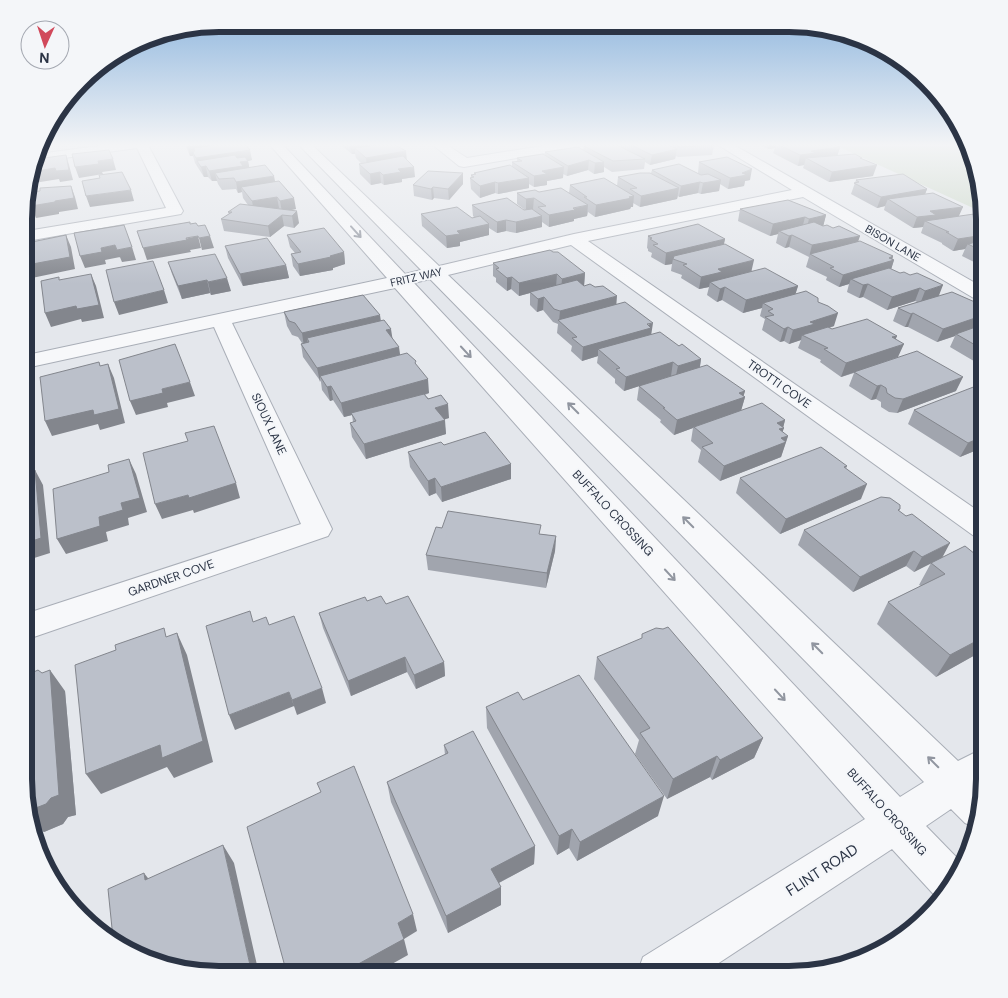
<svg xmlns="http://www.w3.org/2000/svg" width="1008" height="998" viewBox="0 0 1008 998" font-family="'DM Sans',sans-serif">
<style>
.green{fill:#c9d6c5}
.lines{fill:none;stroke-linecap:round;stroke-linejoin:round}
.minor-casing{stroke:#a9aeb7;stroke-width:2}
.minor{fill:#f7f8fa;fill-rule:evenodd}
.wall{fill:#a1a5ae}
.shaded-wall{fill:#83868d}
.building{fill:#bbc0ca;stroke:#83868d}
.oneway{stroke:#9196a0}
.labels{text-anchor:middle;stroke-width:4;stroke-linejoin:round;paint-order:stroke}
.far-street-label{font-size:11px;fill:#2b3445;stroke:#f4f6f9}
.street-label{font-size:12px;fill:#2b3445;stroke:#f4f6f9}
.near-street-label{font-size:15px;fill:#2b3445;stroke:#f4f6f9}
.rim{fill:none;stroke:#2b3445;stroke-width:6}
</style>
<rect width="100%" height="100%" fill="#e4e7ec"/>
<path class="green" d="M835,145H968L974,156L984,213Z"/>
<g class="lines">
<defs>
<path id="minor" d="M106,145H148L183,211L181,214L27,241V231L166,208L137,148L35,162L38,154Z
M270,145H283L405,274L421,270L299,145H312L439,266L574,234L792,190L718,145H734L984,288V302L977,300L803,197L588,241L984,515V539L974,536L571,245L448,275L958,761L984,748V791L974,827L965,823L951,809L926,826L964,865L937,898L892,849L702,974H637L643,957L865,819L395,288L232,323L332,529L328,536L25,640V614L301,524L214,327L26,368L27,355L387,278ZM430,279L924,782L900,797L414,283Z
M433,145H447L467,158L548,145H577L570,149L464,167L459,166Z"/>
</defs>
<use href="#minor" class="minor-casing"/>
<use href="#minor" class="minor"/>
</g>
<path class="wall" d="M186,145H246L252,160L248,161L249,167L275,182L296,209L290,210L299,223L294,228L284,226L270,237L224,231L221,219L229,214L228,212L248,205L243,198L242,192L238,193L236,189L222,190L218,184L217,181H212L208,177H204L195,163L193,156H190L187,149Z
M341,145H395L407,160L415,177L402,179V182L384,185L381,183L371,185L360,174L359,164L361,163L356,158L355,154H352Z
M621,145H714L712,155L678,157L676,156L675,159L650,165L645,162L644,169L612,172L604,167V172L594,174L588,170L567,176L563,174V178L547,181V185L534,187L529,184V188L498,194L495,193L480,198L471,189L470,178H471V175H474V173L512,167V162H517V158L545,156V152L583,150L584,146L621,147Z
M760,145H835L840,147L837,156L862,158V159L873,176L829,182L803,168L804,165L798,166L773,153L775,148L768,149Z
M699,162L750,180L745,181L744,186L728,189L720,184L719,191L701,194L698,193L679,197L678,196L677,199L640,207L633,203V207H631L630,209L595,217L588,212L587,216L574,219V221L549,227L542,222V227L516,233L506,231L497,233L489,228V235L460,242V246L447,248L422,226L421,214L472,218L474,217L473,216L472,205L524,210H525L517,204V193L539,192L569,193L570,185L617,186L618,177L651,173L652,170L698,173Z
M856,180L927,189L925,194L959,216L984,215V267L962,256L965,249L953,251L942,244V243L921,233L923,227L913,228L884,210L885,206L877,208L851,194Z
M463,184L449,200L434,198L432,200L414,196L413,185Z
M740,209L826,215L823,226L893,256L892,259L894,260L891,269L939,296L984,306V367L950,347L955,336L937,342L908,327H905L893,321L898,308L917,302L915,301L887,310L863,297L859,298L847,292L849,284L839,287L826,280L827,277L806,267L809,257L789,247L785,248L776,243L778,234L770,236L738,221Z
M287,235L344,252L345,264L333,268V270L300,276L293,266L291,254L295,253L290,247Z
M648,236L725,239L724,244L752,271L798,286L795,294L818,302L834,326L829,328L832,329L897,336L895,339L898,357L956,391L897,413L889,412L881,407V402L876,399L871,400L849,386L854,373L841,377L820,362L821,360L798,348L801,340L789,344L784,341L780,342L762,330L765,319L760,316L762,308L743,313L722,300L717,302L707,295L709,287L699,289L681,278L682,275L671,271L672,264L665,265L651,257L652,253L648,251V249L647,248Z
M225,246L286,265L289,278L243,286L228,258Z
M168,262L231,291L211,295L210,293L182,299L172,274Z
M493,263L585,273L584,286L616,304L651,334L679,346L701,359L700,367L745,391L743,396L745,397L741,410L785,420L782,432L788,436L781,457L720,481L698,462L701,450L691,441L693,428L674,435L660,422L661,420L637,400L639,386L624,391L615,383V379L597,363L598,356L582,361L571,351L572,346L557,333L558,324L553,322L543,310L537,312L530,305V293L519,296L511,289L507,291L496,282V278L493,276Z
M284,312L381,321L392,338L400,355L416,365L429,393L425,395L449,418L444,419L446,434L366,459L352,437L350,423L353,422L352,415L344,417L333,400L330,401L322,390L321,382L303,357L301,344L302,343L298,337L292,335L287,326Z
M914,410L984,447L960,457L908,424Z
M444,445L511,464V479L442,502L436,493L429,496L410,467L408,452Z
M847,466L846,469L861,499L780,534L736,493L740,478Z
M900,509L899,511L942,558L984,650L936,677L877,624L888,602L921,586L919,585L931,563L932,562L914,572L906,566L853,592L798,545L804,530Z
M540,534L556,536L555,551L546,588L428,570L426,555Z
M367,601L386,604L444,662L445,676L416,689L407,672L351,696L323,628L319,613Z
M597,657L763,738L754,758L712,780L710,777L667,799L635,754L639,740L594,679Z
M65,691L76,815L68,817L63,824L44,832L36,830L32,832L24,791Z
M523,700L658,816L577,861L569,848L557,855L487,728L486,707Z
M444,745L535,846L534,864L499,883L501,905L448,933L391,802L387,782L445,755Z"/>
<path class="shaded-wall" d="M195,145H242L195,150L194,148L196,155L193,153V156H190L188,146Z
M350,145H395L355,148V154H352Z
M769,145H775V148L768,149Z
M840,147L837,157L806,158L804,165L798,166L800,155L811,151Z
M677,149L675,159L650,165L652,155Z
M250,150L252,160L248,161L250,171L215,173L217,181H212L209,171L240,162L206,167L208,177H204L201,167L197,161L198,168L196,158Z
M406,151L407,162L367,168L366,158Z
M66,155L69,165L73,180L60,182L59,179L34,183L30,174L31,172Z
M860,158H862L859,168L877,165L873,176L829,182L832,172Z
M113,159L116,170L102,172L103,174L79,178L75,167L98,161Z
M589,160L588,170L567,176L568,166Z
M604,162V172L594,174L595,163Z
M414,167L415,177L402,179V182L384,185L383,175L398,169Z
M564,167L563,178L547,181V185L534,187V176L542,171Z
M752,169L750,180L745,181L744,186L728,189L730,178Z
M380,172L381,183L371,185L370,174Z
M463,173V184L449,200L448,189Z
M274,176L276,186L241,187L242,192L238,193L236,182Z
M529,178V188L498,194V183Z
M721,180L719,191L701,194L703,183Z
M495,182V193L480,198V186Z
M700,182L698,193L679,197L681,186Z
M71,186L75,197L78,209L59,212V214L36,218L31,206L55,201Z
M433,187L434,198L432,200L431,189Z
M679,188L677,199L640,207L641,196Z
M927,189L923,200L888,199L885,206L877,208L881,197Z
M131,190L134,201L90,207L86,196Z
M634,196L633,207H631L630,209L595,217L596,205Z
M277,197L279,208L254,212L252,201Z
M294,198L296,209L282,212L280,201Z
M534,198L533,209L526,210V199Z
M588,205L587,216L574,219V221L549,227V215Z
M963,207L958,218L925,221L923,227L913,228L917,217L930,211Z
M297,211L299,223L294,228L292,216Z
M282,215L284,226L270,237L268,226Z
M826,215L823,227L806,231L809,219Z
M542,216V227L516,233V222Z
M805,217L802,229L779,231L778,234L770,236L773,224Z
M506,220V231L497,233V222Z
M489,224V235L460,242V246L447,248L446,236L457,231Z
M66,235L71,247L75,269L27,279V265Z
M792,235L789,247L785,248L789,236Z
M984,235V246L968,244L965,249L953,251L958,239Z
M198,236L201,248L190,250L191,252L147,260L143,248Z
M210,236L214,248L202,250L199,238Z
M860,236L856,248L810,254L809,257L812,245Z
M725,239L722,251L673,259L672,264L665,265L666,253Z
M115,245L120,257L105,260L106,264L85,268L80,256L101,248Z
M132,247L136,260L122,262L117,250Z
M344,252L345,264L333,268V270L300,276L298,264Z
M893,256L892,261L894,260L890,273L851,279L849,284L839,287L843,275Z
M754,260L751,273L710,282L709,287L699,289L701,277L718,269Z
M286,265L289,278L243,286L240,274Z
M585,273L584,286L561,291L562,279Z
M91,274L96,286L104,318L82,322L81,319L51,327L45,313Z
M557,274L556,287L530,292V293L519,296V283Z
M512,277L511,289L507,291V278Z
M227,278L231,291L211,295L208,282Z
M207,280L210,293L182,299L178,286Z
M868,284L863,297L859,298L863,285Z
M943,285L938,298L920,304L925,291Z
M798,286L794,299L763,303L762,308L743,313L746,300Z
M27,287L32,298L35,332L27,334Z
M725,287L722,300L717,302L720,289Z
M920,288L915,301L887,310L892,297Z
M164,290L168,303L119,315L114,302Z
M617,296L616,309L559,321L560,311Z
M544,297L543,310L537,312L538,299Z
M838,313L834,326L812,333L802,335L801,340L789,344L793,330L810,322Z
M913,313L908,327H905L911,314Z
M380,315L382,328L309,342L307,338L308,346L304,347L302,333Z
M984,315V326L956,334L955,336L937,342L943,329Z
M653,323L651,336L598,349V356L582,361L583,347Z
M788,327L784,341L780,342L784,329Z
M391,329L393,342L386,330Z
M897,336L892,348L904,344L898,357L841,377L846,363L892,337Z
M399,347L401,361L320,376V382L317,368Z
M701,359L699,372L675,380L678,366Z
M673,362L671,376L624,391L626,377Z
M108,364L114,378L125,423L100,430L98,424L52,436L45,421Z
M963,377L956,391L897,413L903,399Z
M428,379L429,393L352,415L351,413L352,415L344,417L341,403Z
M190,382L195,396L167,403L168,407L136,415L130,401L162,389Z
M26,384L31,393L35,445L26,447Z
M881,385L876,399L871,400L877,386Z
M331,386L333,400L330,401L327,387Z
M745,391L743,398L745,397L741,411L694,427L693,428L674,435L677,420Z
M448,404L449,418L436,422L435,408Z
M445,420L446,434L366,459L364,444Z
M785,420L783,428H784L779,442L777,423Z
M788,436L781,457L720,481L724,466L781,438Z
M984,436V447L960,457L968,443Z
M129,459L136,474L147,512L128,518L129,525L106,532L108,541L66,554L57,539L99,517L121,503Z
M511,464V479L442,502L441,487Z
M35,470L43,485L50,553L31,559V567L25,568L26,543Z
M435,478L436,493L429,496L428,481Z
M236,483L240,498L194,513L193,510L162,519L155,504L188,495Z
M867,484L861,499L780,534L786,519Z
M556,536L555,551L546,588L547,573Z
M950,543L942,558L914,572L922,557Z
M914,551L906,566L853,592L860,577Z
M177,633L187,655L213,762L174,778L167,767L101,794L86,774Z
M984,637V650L936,677L950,655Z
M405,657L407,672L351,696L348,681Z
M444,662L445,676L416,689L414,675Z
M50,670L65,691L76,815L68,817L63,824L44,832L29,816L28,811Z
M322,688L326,703L297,715L292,700Z
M289,692L294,706L235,730L229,715Z
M763,738L754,758L712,780L720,760Z
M717,756L710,777L667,799L673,779Z
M664,796L658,816L577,861L580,842Z
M31,825L36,830L32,832Z
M572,829L569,848L557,855L559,836Z
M223,845L234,863L259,974H252Z
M535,846L534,864L491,887V869Z
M144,873L158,891L145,880Z
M501,887V905L448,933L446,916Z
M81,909L98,925L81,912Z
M413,914L417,931L404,939L408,955L374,974H340L398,923Z"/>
<path class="building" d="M216,145H246L250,150L196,158L193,153L195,150L194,148Z
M377,145H395L406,151L366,158L355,148Z
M590,145H617L645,159L613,161L584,146Z
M631,145H668L677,149L652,155Z
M675,145H714L679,147Z
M779,145H835L840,147L811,151L816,153L800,155Z
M578,147L604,162L595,163L589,160L568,166L545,152Z
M109,150L113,159L98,161L99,164L75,167L72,154Z
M543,154L564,167L542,171L547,174L534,176L512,162L522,161L517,158Z
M855,154L862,158H860L877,165L832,172L806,158Z
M66,155L69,170L56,171L55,168L31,172L34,163L45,162L44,158Z
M235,155L237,158L245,157L248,161L240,162L243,166L209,171L206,166L201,167L197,161Z
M403,156L414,167L398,169L401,172L383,175L380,172L370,174L359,164Z
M727,157L752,169L742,173L747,175L730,178L699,162Z
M679,164L701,175L708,174L721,180L703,183L700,182L681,186L652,170Z
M265,165L274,176L236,182L234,178L219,179L215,173Z
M510,165L529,178L498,183L495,182L480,186L470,178L474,177L471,175L476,174L474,173Z
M428,171L463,173L448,189L433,187L431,189L413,185Z
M122,172L131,190L86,196L82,181L100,178L99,175Z
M640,173H650L679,188L641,196L630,189L637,188L618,177Z
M903,174L927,189L881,197L854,183L859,182L856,180Z
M604,178L634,196L629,197L632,198L596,205L584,197H587L570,185Z
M279,181L294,198L280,201L277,197L252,201L241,187Z
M71,186L74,198L55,201V202L31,206L30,192L40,191V188Z
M561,188L588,205L573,208L575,210L549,215L538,207L546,206L534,198L526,199L517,193L535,190L539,192Z
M933,193L963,207L930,211L936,215L917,217L888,199Z
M507,198L524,210L532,209L542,216L516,222L506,220L497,222L472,205Z
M788,200L826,215L809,219L805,217L773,224L740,209Z
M240,204L297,211L292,216L282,215L268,226L221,219L232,212H228Z
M457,207L472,218L480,216L489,224L457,231L460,234L446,236L421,214Z
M981,213L984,215V235L958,239L946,232H949L925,221Z
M190,222V224L196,223L198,226L205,225L210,236L199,238L198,236L186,238L187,240L143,248L137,231Z
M814,222L823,226L827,225L833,228L839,226L860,236L812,245L792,235L789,236L779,231Z
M698,224L725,239L666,253L653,245L658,244L650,239L652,238L648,236Z
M124,225L132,247L117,250L115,245L101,248L102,252L80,256L74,233Z
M324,228L344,252L330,256L331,257L298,264L291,254L301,252L287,235Z
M66,235L70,257L27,265V243Z
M267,238L286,265L240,274L225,246Z
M984,240V252L968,244Z
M860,241L893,256L889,258L894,260L843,275L830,268L834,267L810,254Z
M725,244L754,260L718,269L722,272L701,277L683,265L687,264L673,259L674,256Z
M550,250L553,252H558L585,273L562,279L557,274L519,283L512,277L507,278L496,269L499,268L493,263Z
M215,254L227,278L208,282L207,280L178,286L168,262Z
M153,261L164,290L114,302L106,270Z
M765,268L798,286L746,300L725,287L720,289L710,282Z
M889,268L900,273L904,272L910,275L917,273L943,285L925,291L920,288L892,297L868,284L863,285L851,279Z
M91,274L99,305L77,309L76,306L45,313L41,281L59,277V280Z
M577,280L584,286L590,284L595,287L603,286L617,296L560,311L554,309L544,297L538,299L530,292Z
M806,291L818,298V302L828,306L838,313L810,322L815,324L793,330L788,327L784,329L765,317L774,315L768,311L773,309L763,303Z
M952,292L984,306V315L943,329L913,313L911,314L898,308Z
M363,295L380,315L302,333L295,323L289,321L284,312Z
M27,297L29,319H27Z
M625,302L653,323L647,324L651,328L583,347L572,338L577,337L558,320Z
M867,319L897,336L892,337L904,344L846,363L824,349L828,348L802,335L828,327L832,329Z
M384,320L391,329L386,330L399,347L317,368L301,344L309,342L307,338Z
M984,324V350L956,334Z
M660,332L679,346L682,344L701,359L678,366L673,362L626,377L616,369L620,368L598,349Z
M175,344L190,382L162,389L163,393L130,401L119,360Z
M917,351L963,377L903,399L895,398L887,393L886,388L881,385L877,386L854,372Z
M407,353L416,361L415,363L428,379L341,403L331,386L327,387L320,376Z
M99,362L100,366L108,364L119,409L94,415L93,410L45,421L40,377Z
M707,365L745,391L739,393L745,397L677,420L663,408H665L639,386Z
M976,386L984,391V436L968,443L914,410Z
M424,394L428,399L441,395L448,404L435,408L445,420L364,444L350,423L356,421L351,413Z
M762,403L785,420L777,423L784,428L779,429L788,436L781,438L786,442L724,466L702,447L713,443L694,427Z
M26,411L28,431H26Z
M214,426L236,483L189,498L188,495L155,504L143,453L188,441L185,433Z
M485,432L511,464L441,487L435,478L428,481L408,452L441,442L444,445Z
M821,447L847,466L844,467L867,484L786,519L740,478Z
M129,459L140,498L121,503L123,510L99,517L100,526L57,539L53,489L109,472L108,465Z
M35,470L41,538L26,543V473Z
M881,497L890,498L900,505V509L898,510L906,516L912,514L950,543L922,557L914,551L860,577L804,530Z
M448,511L541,525L539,534L556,536L547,573L426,555L436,527L442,528Z
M965,546L980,558L983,556L984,557V637L950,655L888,602L945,574L931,563Z
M381,596L386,604L408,596L444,662L414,675L405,657L348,681L319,613L365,597L367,601Z
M250,611L253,622L266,617L269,625L294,616L322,688L292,700L289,692L229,715L206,626Z
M668,627L763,738L720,760L717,756L673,779L640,733L650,728L597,657L642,638V634L656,628L663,629Z
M164,628L166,637L177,633L203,741L162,758L160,745L86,774L75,665L116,650L115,645Z
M38,670L42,673L50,670L59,795L51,798L46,804L28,811L24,791L25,676Z
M579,675L664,796L580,842L572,829L559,836L486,707L518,692L523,700Z
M473,731L535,846L491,869L501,887L446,916L387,782L448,753L444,745Z
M354,766L413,914L398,923L404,939L340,974H287L247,827L321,792L317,783Z
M223,845L252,974H207L132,954L113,938L108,889L144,873L145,880Z"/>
<defs><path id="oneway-shaft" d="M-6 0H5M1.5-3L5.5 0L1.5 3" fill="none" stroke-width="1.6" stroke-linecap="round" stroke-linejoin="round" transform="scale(1.25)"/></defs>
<g class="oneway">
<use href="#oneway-shaft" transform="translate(356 232) rotate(48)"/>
<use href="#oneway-shaft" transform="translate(466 352) rotate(47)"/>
<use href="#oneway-shaft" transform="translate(573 408) rotate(-135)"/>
<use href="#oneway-shaft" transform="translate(688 522) rotate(-135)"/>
<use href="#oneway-shaft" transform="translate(670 575) rotate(47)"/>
<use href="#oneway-shaft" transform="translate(817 648) rotate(-135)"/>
<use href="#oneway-shaft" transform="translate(780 695) rotate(47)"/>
<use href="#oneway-shaft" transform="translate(933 762) rotate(-135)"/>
</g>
<linearGradient id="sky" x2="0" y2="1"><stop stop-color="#8bb4dd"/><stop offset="0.51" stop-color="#f3f4f6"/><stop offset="1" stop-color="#f3f4f6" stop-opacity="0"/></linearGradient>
<rect width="1008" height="284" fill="url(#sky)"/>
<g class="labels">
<g class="far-street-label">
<text transform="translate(893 243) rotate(30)" y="4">BISON LANE</text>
<text transform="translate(416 277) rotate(-13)" y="4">FRITZ WAY</text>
</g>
<g class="street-label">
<text transform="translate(779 384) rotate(35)" y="4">TROTTI COVE</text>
<text transform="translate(269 424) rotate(65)" y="4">SIOUX LANE</text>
<text transform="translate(613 513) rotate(47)" y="4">BUFFALO CROSSING</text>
<text transform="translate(171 578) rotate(-19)" y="4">GARDNER COVE</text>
<text transform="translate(887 812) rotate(48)" y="4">BUFFALO CROSSING</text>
</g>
<g class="near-street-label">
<text transform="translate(822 870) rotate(-33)" y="5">FLINT ROAD</text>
</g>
</g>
<path d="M0 0H1008V998H0ZM219 32H789A187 187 0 0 1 976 219V779A187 187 0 0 1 789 966H219A187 187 0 0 1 32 779V219A187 187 0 0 1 219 32Z" fill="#f4f6f9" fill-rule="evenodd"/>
<path class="rim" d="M219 32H789A187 187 0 0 1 976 219V779A187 187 0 0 1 789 966H219A187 187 0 0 1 32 779V219A187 187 0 0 1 219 32Z"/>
<g transform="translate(45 45) rotate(183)"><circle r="24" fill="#f4f6f9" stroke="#a4a8b1"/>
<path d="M0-4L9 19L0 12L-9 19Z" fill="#d1495b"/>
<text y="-8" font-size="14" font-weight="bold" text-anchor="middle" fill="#2b3445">N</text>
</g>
</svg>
